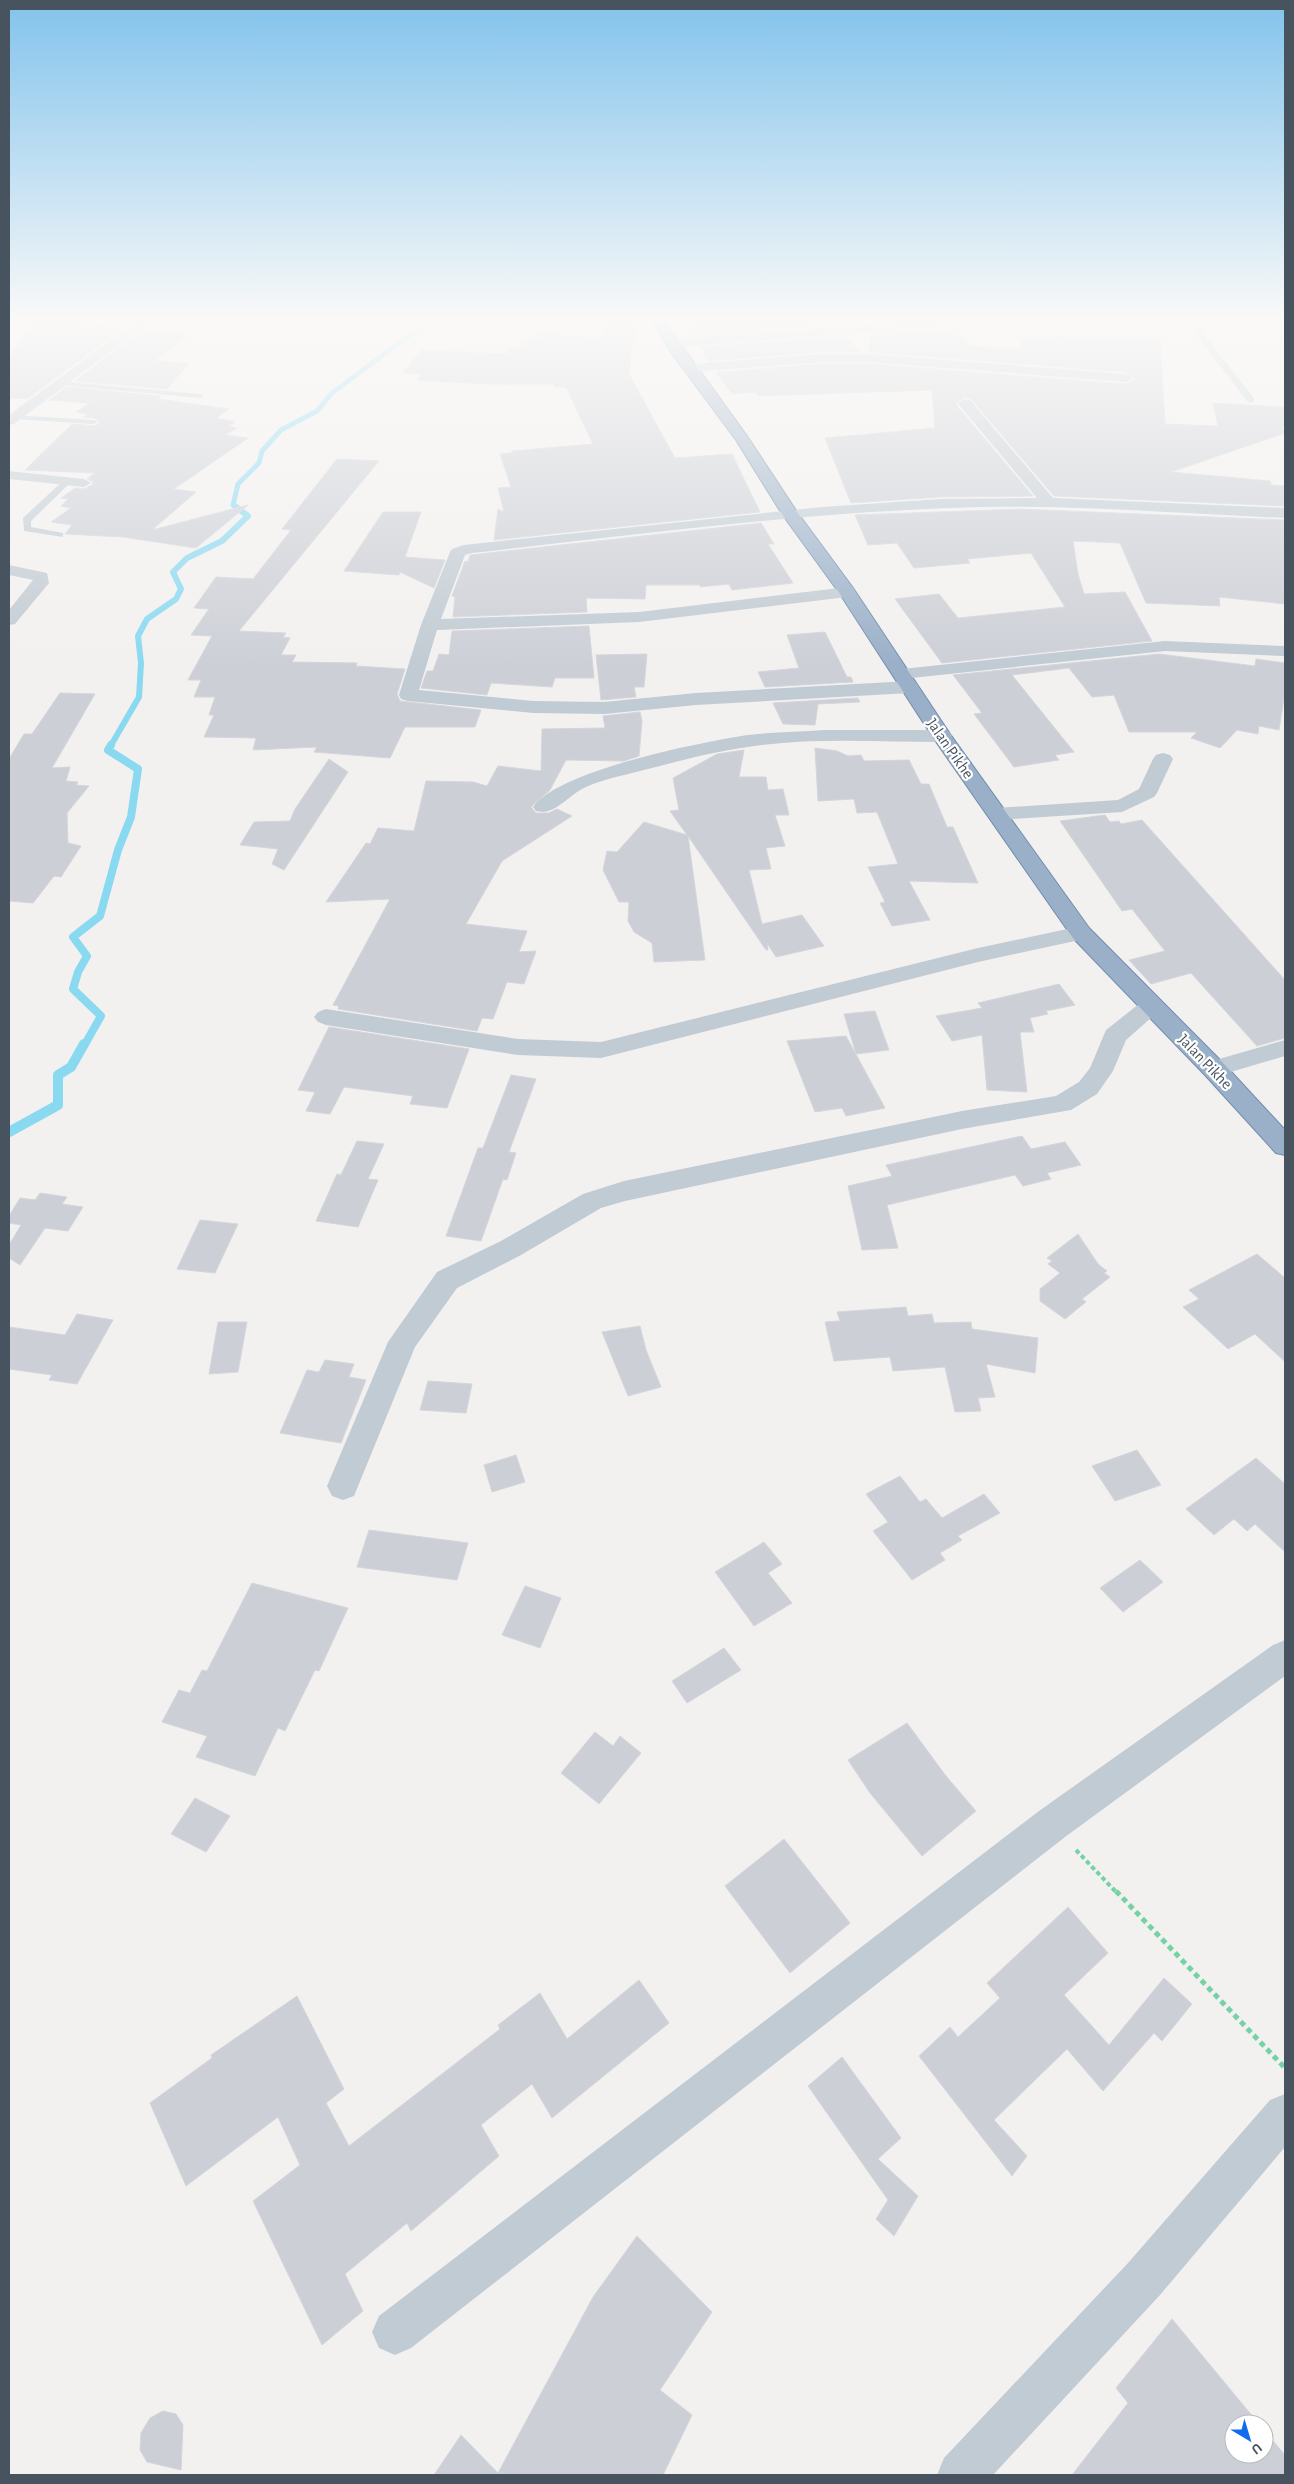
<svg xmlns="http://www.w3.org/2000/svg" width="1294" height="2484" viewBox="0 0 1294 2484" font-family="'Alegreya Sans',sans-serif">
<style>
.lines{fill:none;stroke-linecap:round;stroke-linejoin:round}
.stream-far3{stroke:#89d9f1;stroke-width:5}
.stream-far2{stroke:#89d9f1;stroke-width:6}
.stream-far1{stroke:#89d9f1;stroke-width:8}
.stream{stroke:#89d9f1;stroke-width:10}
.building{fill:#cccfd6;stroke:#d4d6dc}
.trunk-casing{stroke:#718dad;stroke-width:2}
.path-far1{stroke:#74d2a5;stroke-width:4;stroke-dasharray:4.5 3;stroke-linecap:butt}
.path{stroke:#74d2a5;stroke-width:5;stroke-dasharray:5.5 4;stroke-linecap:butt}
.service{fill:#c1cbd3;fill-rule:evenodd}
.minor{fill:#c1cbd3;fill-rule:evenodd}
.trunk{fill:#9ab0c8;fill-rule:evenodd}
.labels{text-anchor:middle;stroke-width:4.5;stroke-linejoin:round;paint-order:stroke}
.far-street-label{font-size:16px;fill:#47535f;stroke:#fff}
</style>
<rect width="100%" height="100%" fill="#f3f1f0"/>
<g class="lines">
<path class="stream-far3" d="M238,508L233,505L238,484L259,463L262,451L281,430L317,411L332,393L433,318"/>
<path class="stream-far2" d="M110,747L139,697L141,663L138,636L147,619L176,599L181,589L173,572L187,558L222,541L248,516L236,507"/>
<path class="stream-far1" d="M84,1046L101,1016L73,989L78,972L87,956L73,937L100,916L118,850L131,817L138,769L108,750L111,745"/>
<path class="stream" d="M9,1132L58,1105V1075L71,1067L84,1044"/>
</g>
<path class="building" d="M37,318H81L76,322L125,327L27,399L9,398V357Z
M609,318H635L629,374L675,458L732,454L760,512L494,540L498,509L504,512L498,488L511,487L500,454L512,453V451L593,444L566,387H554V384H485L417,380L422,374L403,373L421,350L506,354L510,347L520,348L523,343H528L531,338L537,339L539,334L602,337L605,321H608Z
M775,318H831L837,325L693,336L684,323Z
M873,318H914L873,322Z
M958,328L968,346L1023,349L1021,340L1057,338L1056,336L1160,338L1165,424L1218,426L1213,403L1285,407V421L1282,430H1285V433L1171,472L1270,481L1271,485L1285,486V506L1054,496L971,399L965,397L956,403L958,407L1033,496L940,497L851,503L825,438L935,428L932,390L758,396L756,392L732,394L716,372L822,364H869L1126,384L1135,379L1126,372L869,352L871,334Z
M143,329L188,335L154,361L189,363L167,389L75,381Z
M846,336L860,352H822L708,361L702,353L705,352L701,347Z
M66,387L161,396L158,399L229,409L216,418L235,422L228,426L237,428L225,435L248,438L174,489L196,492L152,530L248,505L196,548L123,537L65,534L72,525L51,522L71,508L61,506L68,499L61,498L75,488L84,489L92,485L93,482L87,479L95,473L25,470L72,424L94,426L100,423L95,418L83,417L89,414L76,412L90,403L49,400Z
M337,459L379,461L239,631L286,633L283,637L290,638L281,655H296L292,662L357,663L356,666L405,669L397,694L400,701L481,710L475,727H405L390,758L314,752L317,747L253,750L256,738L204,737L214,715H209L215,697H194L201,680H188L212,636L191,635L209,609L194,608L216,577L253,579L291,530L282,529Z
M1020,509L1285,520V604L1219,597L1220,606L1146,603L1120,543L1073,541L1078,574L1084,594L1125,592L1152,641L942,663L895,599L939,594L958,618L1065,607L1031,553L967,559L970,563L914,568L897,543L868,545L855,515Z
M383,512H421L405,557L445,560L434,588L400,572L399,575L344,571Z
M761,523L774,544H768L793,583L732,590L729,584L700,587V585H646L645,599L586,598L587,612L453,617L455,597L452,596L465,561L468,562L470,555Z
M589,626L594,678H555L552,687L491,683L487,695L421,688L427,671H433L439,654L449,655L452,631Z
M825,632L847,677H851L853,682L765,687L758,672L799,668L787,635Z
M647,654L644,687H634L636,697L601,700L596,655Z
M1159,654L1255,666L1256,659L1285,663V692L1279,730L1259,726L1258,734L1237,730L1220,748L1191,738L1197,732H1129L1114,695L1092,697L1069,668L1012,675L1074,752L1055,755L1059,760L1014,767L974,714L982,713L953,675Z
M60,693L95,694L52,768L70,767L66,781L78,782L76,785L89,786L67,813L68,843L81,846L61,877L54,876L33,903L9,901V759L24,734H32Z
M858,698L860,702L818,704L815,725L783,724L773,703Z
M640,712L642,721L639,756L624,761L566,760L550,790L531,807L536,813H549L557,809L572,816L502,861L466,924L527,931L519,952L536,951L524,984L507,982L493,1019L482,1018L477,1031L338,1009L339,1006L333,1005L390,899L326,902L366,843L370,844L378,828L414,831L426,781L473,782L487,786L498,766L541,771L542,729L605,728L603,716Z
M815,748L837,751L848,756L861,755L864,761L909,760L921,784H929L947,827H953L978,883L909,881L930,920L892,926L880,903L885,902L868,867L898,864L877,812L857,813L854,799L818,801Z
M744,750L739,777H766L768,790L783,789L789,815H775L785,846L766,848L771,869L749,870L762,924L802,915L824,946L776,957L767,943L768,950H766L688,836L705,960L654,962L652,943L634,932L628,921L629,902H619L603,870L607,851L617,852L644,822L687,835L670,811L679,810L673,778L717,754Z
M329,759L348,772L284,870L272,864L278,849L240,845L254,822L290,821L295,809Z
M1105,815L1110,822L1119,821L1121,824L1142,820L1285,980V1038L1257,1046L1191,973L1151,984L1129,960L1165,951L1132,909L1122,911L1060,821Z
M1059,984L1075,1005L1046,1011L1048,1014L1030,1018L1034,1032H1020L1027,1092L987,1090L982,1035L952,1041L936,1016L982,1008L978,1003Z
M875,1011L889,1050L856,1054L844,1014Z
M329,1027L469,1049L447,1108L410,1104L413,1096L344,1087L330,1114L306,1111L315,1092L298,1090Z
M846,1036L885,1108L846,1116L842,1108L815,1112L787,1041Z
M511,1075L536,1079L509,1152L516,1153L507,1180L503,1179L481,1241L446,1236L478,1148H483Z
M1022,1136L1031,1149L1065,1142L1081,1165L1047,1173L1051,1179L1023,1186L1015,1175L887,1205L898,1248L862,1250L848,1186L892,1176L886,1165Z
M357,1141L384,1144L368,1179L378,1180L358,1227L316,1221L337,1174L341,1175Z
M40,1193L67,1197L62,1204L83,1207L68,1231L45,1228L20,1265L9,1258V1245L21,1225L9,1223V1216L20,1198L35,1200Z
M200,1220L238,1224L215,1273L177,1269Z
M1078,1234L1098,1264L1107,1271L1104,1273L1110,1277L1082,1299L1086,1302L1065,1319L1040,1301V1289L1060,1273L1048,1264L1052,1261L1047,1258Z
M1257,1254L1285,1278V1362L1255,1334L1228,1349L1183,1307L1199,1299L1189,1290Z
M906,1307L908,1316L932,1314L934,1323L971,1322L972,1329L1038,1338L1035,1373L986,1364L995,1397L978,1398L981,1411L955,1412L945,1367L893,1371L890,1357L834,1361L825,1322L840,1321L837,1312Z
M77,1314L113,1320L77,1384L49,1380L52,1375L9,1369V1327L65,1335Z
M218,1322H247L238,1372L209,1374Z
M640,1326L646,1350L661,1387L628,1396L602,1332Z
M325,1360L354,1364L349,1377L366,1380L341,1443L280,1433L307,1370L319,1372Z
M428,1381L472,1384L466,1413L420,1410Z
M1137,1450L1161,1485L1115,1501L1092,1466Z
M516,1455L525,1482L492,1492L484,1465Z
M1256,1458L1285,1484V1552L1255,1524L1247,1531L1234,1519L1214,1535L1186,1509Z
M900,1476L920,1502L926,1499L942,1518L984,1494L1000,1513L958,1536L962,1540L940,1553L945,1560L912,1580L873,1531L888,1522L866,1494Z
M369,1530L468,1543L457,1580L357,1567Z
M764,1542L782,1564L768,1573L792,1603L754,1626L715,1572Z
M1140,1560L1163,1582L1123,1612L1100,1588Z
M252,1583L348,1608L319,1671L315,1670L285,1731L278,1728L255,1776L196,1757L207,1736L162,1722L179,1690L190,1693L202,1670L207,1671Z
M525,1586L561,1598L540,1648L502,1635Z
M724,1648L741,1670L687,1703L672,1681Z
M907,1723L946,1776L976,1811L922,1856L870,1793L848,1760Z
M595,1732L613,1746L620,1736L641,1753L599,1804L561,1773Z
M195,1798L230,1816L206,1852L171,1834Z
M784,1839L850,1923L790,1973L725,1886Z
M1068,1907L1108,1953L1064,1995L1109,2045L1164,1978L1192,2004L1162,2041L1154,2033L1103,2091L1067,2049L994,2120L1027,2156L1012,2176L919,2056L950,2027L958,2037L1000,1998L987,1983Z
M639,1980L669,2023L552,2118L532,2084L481,2125L499,2156L411,2231L407,2223L345,2274L363,2311L322,2345L253,2201L300,2165L278,2117L186,2186L150,2103L212,2058L211,2055L297,1996L344,2089L326,2103L349,2146L500,2029L498,2025L540,1993L567,2039Z
M842,2057L901,2138L878,2159L918,2196L894,2236L876,2219L888,2200L808,2086Z
M637,2236L712,2312L660,2390L692,2415L663,2475H434L461,2435L498,2473L593,2297Z
M1172,2319L1259,2424H1234V2454H1264V2430L1285,2455V2475H1072L1128,2403L1116,2388Z
M163,2411L176,2414L183,2425L181,2470L147,2462L140,2450L141,2433L150,2418Z"/>
<g class="lines">
<defs>
<path id="trunk" d="M650,318H662L747,436L797,512L853,588L950,734L1089,928L1223,1063L1285,1130V1155L1276,1153L1205,1075L1073,938L932,736L840,594L782,514L736,440L673,355Z"/>
</defs>
<use href="#trunk" class="trunk-casing"/>
<path class="path-far1" d="M1076,1850L1117,1893"/>
<path class="path" d="M1116,1891L1285,2068"/>
<path class="service" d="M1183,318H1191L1254,398V402H1248Z
M57,381L200,394L204,396L200,398L60,385H57Z
M11,415L94,420L98,422L94,424L14,419L10,417Z
M65,479L72,481L31,521V527L63,533V537L24,531L23,518Z"/>
<path class="minor" d="M141,318H155L14,424L9,425V415Z
M959,318H988L985,323L981,324L673,347L667,343L673,339Z
M822,354H869L1126,374L1133,378L1126,382L869,362H822L691,372L684,368L691,364Z
M965,399L970,400L1053,498L1285,508V518C1184,514 1083,505 982,507C812,511 642,534 472,553L465,555L441,619L639,612L847,587L853,588L855,592L853,596L847,597L639,622L437,630L419,690L533,701L604,702L696,693L910,681L916,683L919,687L916,691L910,693L696,705L604,714L533,713L408,701L401,699L399,695L421,625L450,552L452,549L464,545L822,507L940,499L1037,498L960,406L958,403Z
M9,471L84,479L91,483L84,487L9,479Z
M9,565L47,573L49,583L15,624L9,625V610L33,580L9,575Z
M1165,641L1285,646V656L1165,651L902,679L896,678L893,674L896,670L902,669Z
M825,730H942L949,732L952,736L949,740L942,742C878,742 811,737 748,747C711,752 676,762 640,771C621,776 599,780 582,789C567,797 554,816 536,811L533,807C559,770 702,742 748,735C773,732 800,732 825,730Z
M1163,753L1170,755L1173,759L1157,793L1154,797L1122,812L997,820L990,818L987,814L990,810L997,808L1118,800L1139,789L1153,759L1156,755Z
M1081,926L1089,928L1092,933L1089,938L978,962L601,1058L518,1055L326,1025L318,1022L314,1017L318,1012L326,1009L518,1039L601,1042L978,948Z
M1152,997L1160,1000L1164,1005L1160,1010L1126,1040L1113,1071L1097,1094L1071,1110L962,1129L625,1201L601,1208L521,1255L457,1288L415,1347L354,1496L343,1500L332,1496L327,1486L388,1342L437,1272L501,1241L583,1194L624,1181L962,1111L1056,1096L1079,1082L1090,1068L1106,1030L1144,1000Z
M1285,1040V1056L1214,1077L1205,1075L1202,1069L1205,1063Z
M1285,1640V1676L1065,1837L411,2348L395,2355L379,2348L372,2332L379,2316L1039,1811L1273,1645Z
M1285,2094V2147L1160,2295L993,2475H937L944,2458L1128,2263L1270,2100Z"/>
<use href="#trunk" class="trunk"/>
</g>
<linearGradient id="sky" x2="0" y2="1"><stop stop-color="#82c3ec"/><stop offset="0.48" stop-color="#faf9f8"/><stop offset="1" stop-color="#faf9f8" stop-opacity="0"/></linearGradient>
<rect width="1294" height="666" fill="url(#sky)"/>
<g class="labels">
<g class="far-street-label">
<text transform="translate(951 748) rotate(55)" y="6">Jalan Pikhe</text>
<text transform="translate(1206 1061) rotate(46)" y="6">Jalan Pikhe</text>
</g>
</g>
<rect width="1294" height="2484" fill="none" stroke="#47535f" stroke-width="20"/>
<g transform="translate(1249 2439) rotate(142)"><circle r="24" fill="#ffffff" stroke="#b5babf"/>
<path d="M0-4L9 19L0 12L-9 19Z" fill="#106cee"/>
<text y="-8" font-size="14" font-weight="bold" text-anchor="middle" fill="#47535f">U</text>
</g>
</svg>
